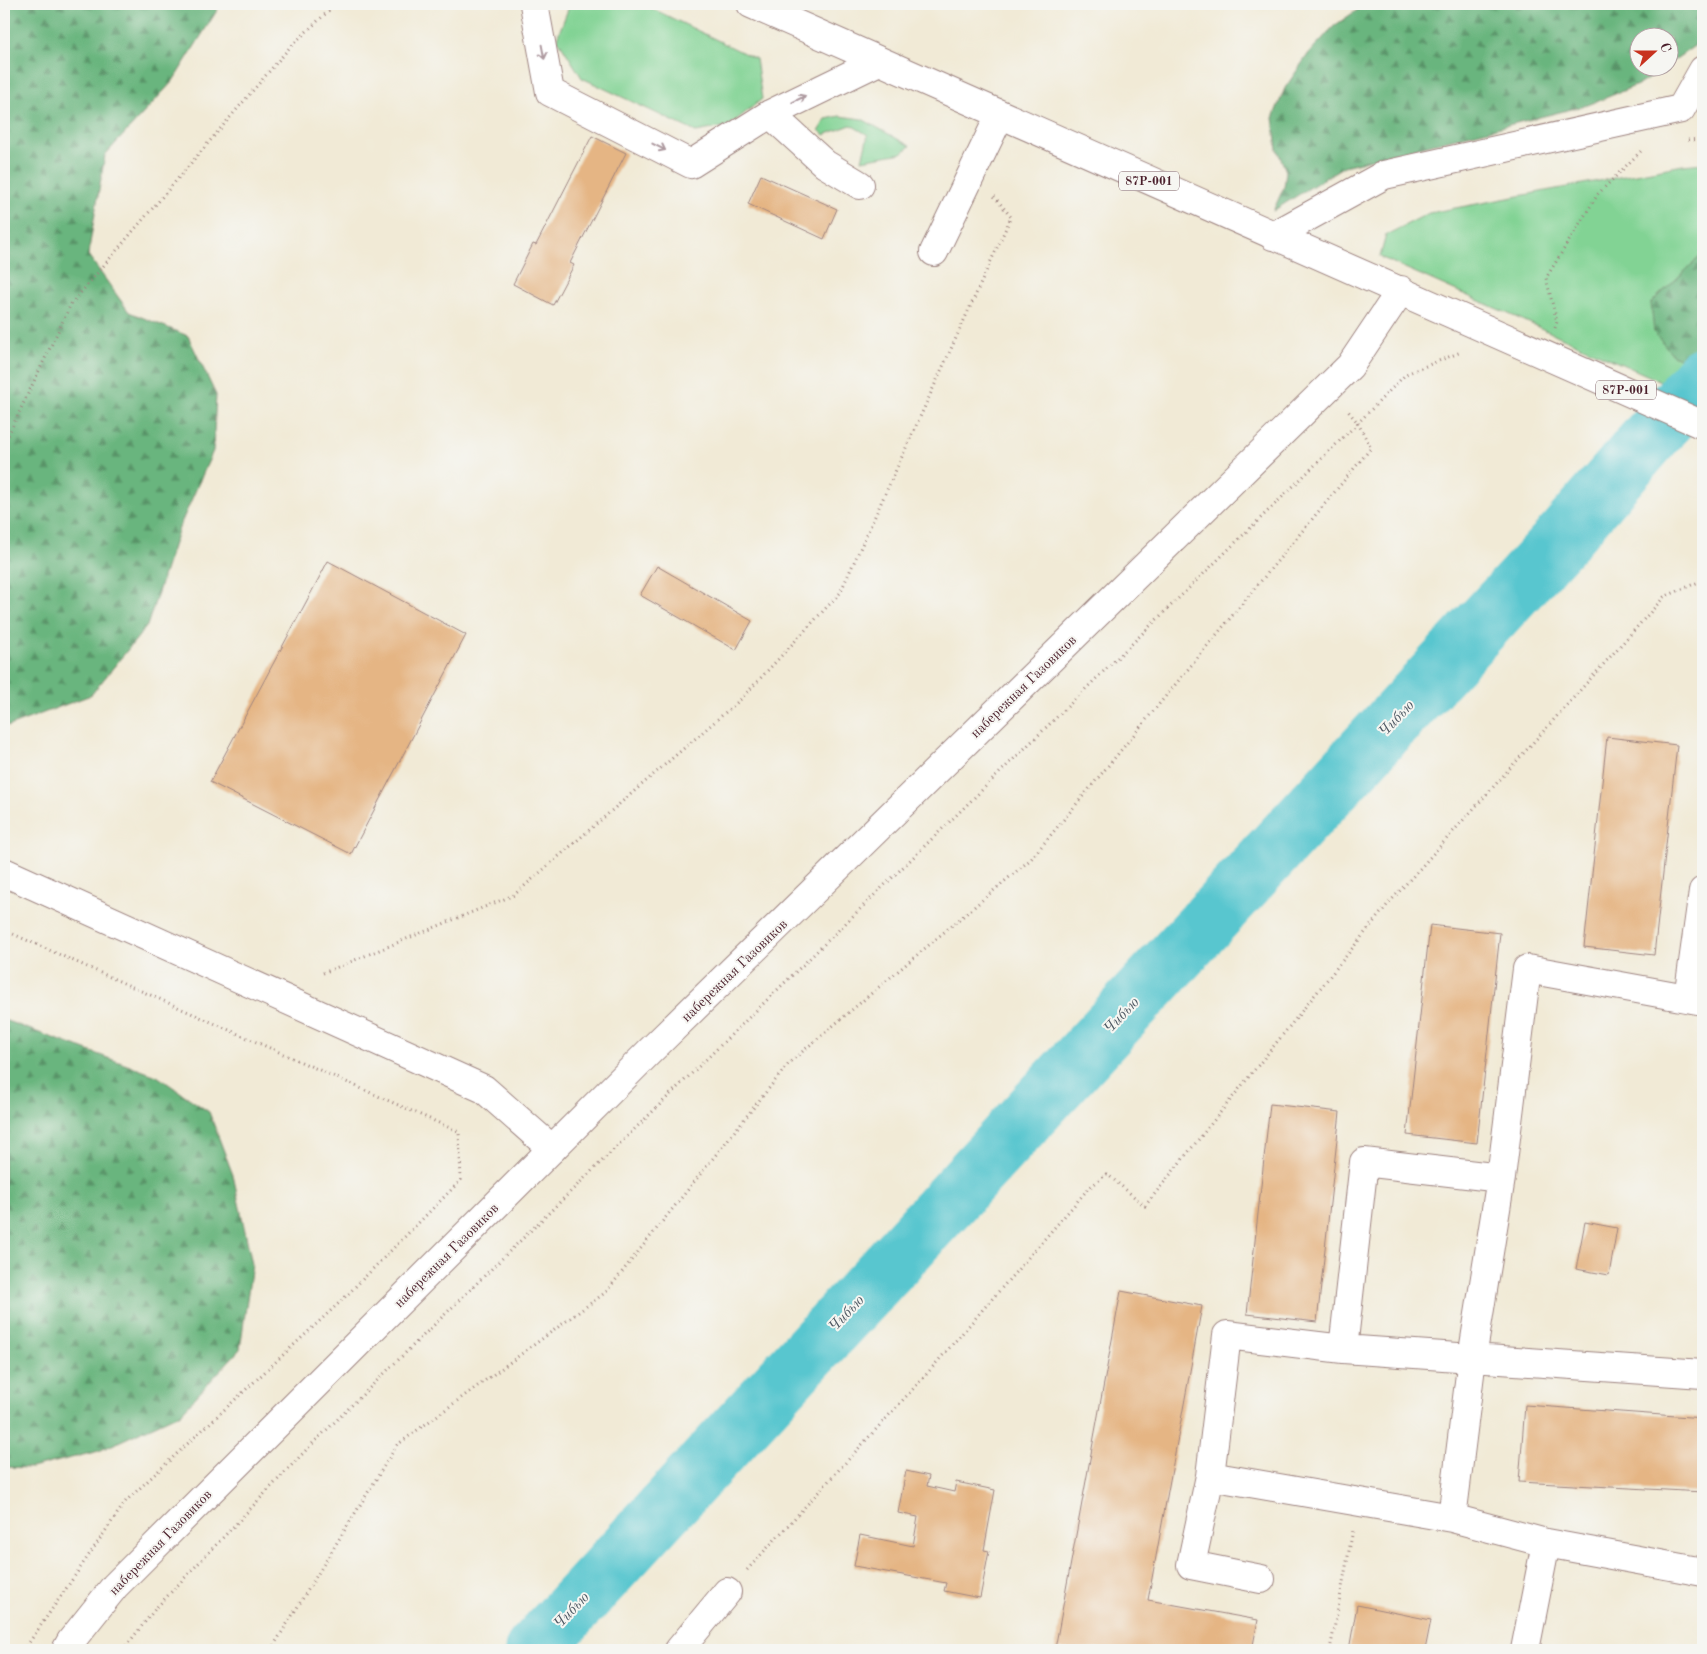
<svg xmlns="http://www.w3.org/2000/svg" width="1707" height="1654" viewBox="0 0 1707 1654" font-family="'Old Standard TT',serif">
<style>
.grass{fill:#82d394;stroke:#667960}
.forest{fill:url(#forest-firs);stroke:#5a6a54}
.lines{fill:none;stroke-linecap:round;stroke-linejoin:round}
.river{stroke:#59c6cf;stroke-width:59}
.building{fill:#e5b584}
.minor-casing{stroke:#9e8480;stroke-width:30}
.major-casing{stroke:#9e8480;stroke-width:30}
.path{stroke:#9e8480;stroke-width:3;stroke-dasharray:1 4;stroke-linecap:butt}
.minor{stroke:#fff;stroke-width:28}
.major{stroke:#fff;stroke-width:28}
.oneway{stroke:#ae9aa0}
.labels{text-anchor:middle;stroke-width:4;stroke-linejoin:round;paint-order:stroke}
.shield{fill:#f6f6f2;stroke:#7e6067;stroke-width:1}
.shield-label{font-size:12px;font-weight:bold;fill:#4a1f2b}
.street-label{font-size:14px;fill:#4a1f2b;stroke:#f6f6f2}
.water-label{font-size:15px;font-style:italic;fill:#4f5964;stroke:#f6f6f2}
</style>
<defs>
<pattern id="forest-firs" width="22" height="20" patternUnits="userSpaceOnUse" patternTransform="scale(1.25)"><rect width="22" height="20" fill="#69b57e"/><path d="M5 1l3.5 6h-7zM16 11l3.5 6h-7z" fill="#589367"/></pattern>
</defs>
<rect width="100%" height="100%" fill="#f6f6f2"/>
<filter id="ink" filterUnits="userSpaceOnUse"><feTurbulence type="fractalNoise" baseFrequency=".02" numOctaves="2"/><feDisplacementMap in="SourceGraphic" scale="10" xChannelSelector="R" yChannelSelector="G"/><feConvolveMatrix kernelMatrix="1 2 1 2 8 2 1 2 1" color-interpolation-filters="sRGB"/></filter>
<filter id="wash" filterUnits="userSpaceOnUse"><feTurbulence type="fractalNoise" baseFrequency=".0096" numOctaves="4" result="noise"/><feDisplacementMap in="SourceGraphic" scale="20" xChannelSelector="R" yChannelSelector="G"/><feGaussianBlur stdDeviation="1.12" result="paint"/><feColorMatrix in="noise" values="0 0 0 0 0 0 0 0 0 0 0 0 0 0 0 0 0 1.4 0 .05"/><feComposite in="paint" operator="in"/></filter>
<g filter="url(#wash)">
<rect width="100%" height="100%" fill="#f1ead6"/>
<path class="grass" d="M570,4H643L756,59L762,99L729,126L696,132L582,78L557,38Z
M840,116L862,119L910,146L902,153L862,160L868,135L851,125L824,135L819,130L826,119Z
M1703,163V254L1651,303L1673,355L1703,369V400L1380,257L1386,235L1429,213L1683,165Z"/>
<path class="forest" d="M4,4H221L173,81L105,155L88,255L129,312L188,336L216,395L213,451L179,528L147,626L91,695L9,726L4,724Z
M1366,4H1703V40L1670,63V38H1640V68H1664L1640,84L1588,105L1344,166L1273,211L1284,187L1286,171L1277,149L1273,118L1285,88L1309,53L1334,26Z
M1703,254V369L1673,355L1654,332L1651,303Z
M4,1020L157,1076L209,1112L233,1175L252,1264L240,1349L181,1413L99,1451L31,1468L4,1467Z"/>
<g class="lines">
<path class="river" d="M534,1650L1559,542L1703,376"/>
</g>
<g id="blocks">
<path class="building" d="M592,136L626,153L570,263L574,265L553,305L513,284L533,244L536,245Z
M761,175L837,209L824,239L748,204Z
M328,561L466,635L351,854L210,782Z
M657,566L752,621L736,650L640,595Z
M1607,737L1677,745L1654,955L1584,947Z
M1430,925L1500,933L1477,1143L1407,1135Z
M1270,1104L1340,1112L1317,1322L1247,1314Z
M1585,1222L1617,1228L1609,1275L1576,1269Z
M1121,1291L1202,1306L1148,1600L1258,1620L1252,1650L1055,1649Z
M1525,1405L1703,1418V1492L1519,1482Z
M906,1471L929,1476L927,1486L954,1492L956,1482L995,1490L984,1550L989,1551L980,1598L944,1591L946,1583L854,1566L860,1535L913,1546L918,1517L898,1513Z
M1357,1605L1431,1620L1425,1650H1349Z"/>
</g>
</g>
<g filter="url(#ink)">
<use href="#blocks" fill-opacity="0" stroke="#9e8480" stroke-width="1"/>
<g class="lines">
<defs>
<path id="minor" d="M534,4L550,92L691,164L770,114L879,61
M770,114L825,164L860,185
M1273,236L1384,175L1681,109L1703,70
M934,252L1000,115
M4,872L484,1089L552,1149
M1688,998L1703,891
M1703,1001L1527,969L1501,1178L1472,1358L1703,1374
M1343,1349L1364,1162L1501,1178
M1210,1476L1191,1565L1261,1579
M1452,1518L1472,1358L1343,1349L1227,1335L1210,1476L1452,1518L1546,1543L1703,1572
M679,1650L727,1592
M1525,1650L1546,1543"/>
<path id="major" d="M751,4L1703,425
M66,1650L71,1641L115,1586L649,1052L1350,366L1401,290"/>
</defs>
<use href="#minor" class="minor-casing"/>
<use href="#major" class="major-casing"/>
<path class="path" d="M1688,140L1703,139
M1555,328L1557,322L1546,278L1598,194L1641,151
M4,444L71,304L290,47L336,4
M4,930L459,1132L461,1180L339,1303L126,1501L24,1650
M323,973L514,895L741,699L840,593L1011,217L994,196
M747,1570L924,1377L1089,1188L1107,1174L1145,1206L1388,904L1664,597L1703,580
M123,1650L156,1608L308,1448L1358,423L1348,411
M271,1650L397,1445L606,1292L790,1062L1031,859L1371,448L1358,423L1406,374L1461,352
M1330,1650L1353,1530"/>
<use href="#minor" class="minor"/>
<use href="#major" class="major"/>
</g>
<defs><path id="oneway-shaft" d="M-6 0H5M1.5-3L5.5 0L1.5 3" fill="none" stroke-width="1.6" stroke-linecap="round" stroke-linejoin="round" transform="scale(1.25)"/></defs>
<g class="oneway">
<use href="#oneway-shaft" transform="translate(543 52) rotate(79)"/>
<use href="#oneway-shaft" transform="translate(799 99) rotate(-26)"/>
<use href="#oneway-shaft" transform="translate(659 147) rotate(27)"/>
</g>
</g>
<g class="labels">
<g class="shield">
<rect x="1119" y="171.5" width="60" height="19" rx="4"/>
<rect x="1596" y="380.5" width="60" height="19" rx="4"/>
</g>
<g class="shield-label">
<text x="1149" y="185">87Р-001</text>
<text x="1626" y="394">87Р-001</text>
</g>
<g class="street-label">
<text transform="translate(1023 686) rotate(-44)" y="5">набережная Газовиков</text>
<text transform="translate(734 970) rotate(-44)" y="5">набережная Газовиков</text>
<text transform="translate(446 1255) rotate(-45)" y="5">набережная Газовиков</text>
<text transform="translate(160 1542) rotate(-46)" y="5">набережная Газовиков</text>
</g>
<g class="water-label">
<text transform="translate(1396 718) rotate(-47)" y="5">Чибью</text>
<text transform="translate(1121 1015) rotate(-47)" y="5">Чибью</text>
<text transform="translate(846 1313) rotate(-47)" y="5">Чибью</text>
<text transform="translate(571 1610) rotate(-47)" y="5">Чибью</text>
</g>
</g>
<rect width="1707" height="1654" fill="none" stroke="#f6f6f2" stroke-width="20"/>
<g transform="translate(1654 52) rotate(69)"><circle r="24" fill="#f6f6f2" stroke="#b1a0a2"/>
<path d="M0-4L9 19L0 12L-9 19Z" fill="#c8321e"/>
<text y="-8" font-size="14" font-weight="bold" text-anchor="middle" fill="#4a1f2b">С</text>
</g>
</svg>
